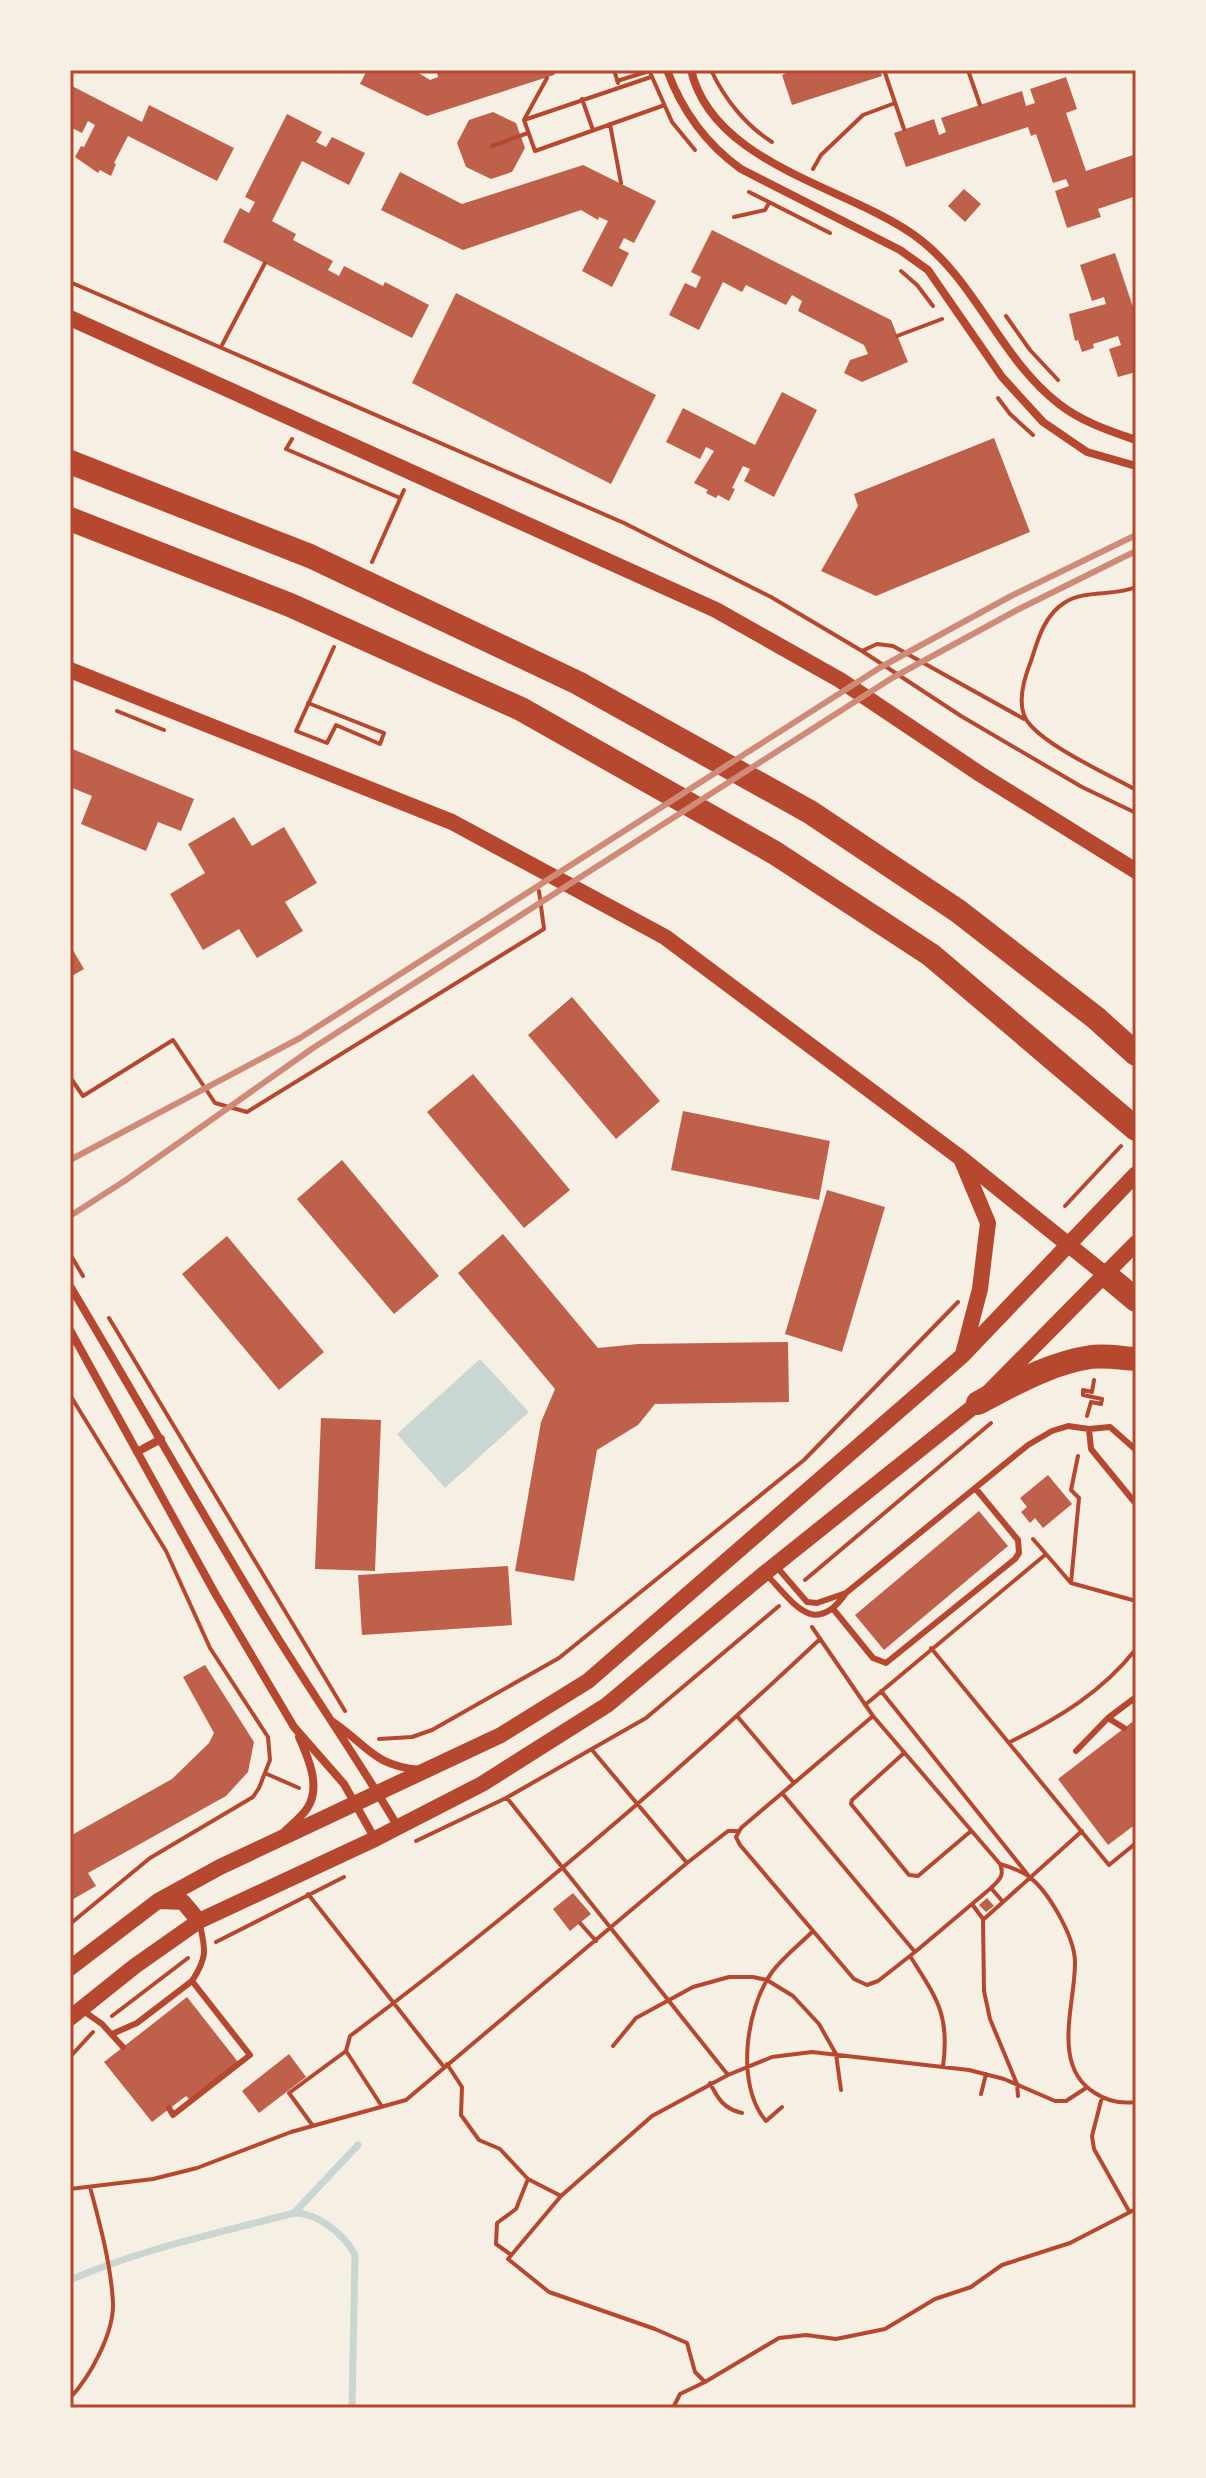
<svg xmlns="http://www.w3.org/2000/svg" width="1206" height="2478" viewBox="0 0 1206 2478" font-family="'PT Sans Narrow',sans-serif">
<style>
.water{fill:#c9d6d2}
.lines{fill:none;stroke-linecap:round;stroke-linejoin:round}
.stream{stroke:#c9d6d2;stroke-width:7}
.building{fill:#bf614a}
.path{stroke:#b5482f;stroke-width:4}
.service{stroke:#b5482f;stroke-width:6}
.minor{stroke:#b5482f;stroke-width:8}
.secondary{stroke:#b5482f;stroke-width:16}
.motorway{stroke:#b5482f;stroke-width:24}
.rail{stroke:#cf8b77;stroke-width:6}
.neatline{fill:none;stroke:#b5482f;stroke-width:3}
</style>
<rect width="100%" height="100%" fill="#f6efe4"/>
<path class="water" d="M480,1359L529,1412L445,1488L397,1434Z"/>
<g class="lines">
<path class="stream" d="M294,2213L358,2145
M70,2280C141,2249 219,2233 294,2213C318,2213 344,2234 355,2255L352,2408"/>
</g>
<path class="building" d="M367,70L413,72L414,70L430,80L438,77L437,72L442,70H557L554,75L427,116L360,84Z
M793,70H880L882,76L792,105L782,75Z
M1066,77L1077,109L1066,113L1086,171L1136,154V196L1098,209L1101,217L1067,228L1055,191L1069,186L1066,179L1053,183L1036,134L1031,136L1028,127L906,167L894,133L934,119L939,135L946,132L941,118L1022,91L1026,106L1035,103L1030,89Z
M70,85L142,122L149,105L234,148L217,181L128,136L114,163L116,164L111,176L100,170L98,173L75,157L81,146L84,147L95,125L88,121L82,133L70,127Z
M493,112L516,123L525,148L512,172L491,179L466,167L457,143L469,120Z
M287,114L322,132L316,142L326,147L332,137L365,153L349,185L302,161L272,221L296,234L293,240L333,261L328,270L339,276L344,266L383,286L385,282L429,305L412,338L223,242L240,208L249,213L255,202L245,197Z
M583,165L656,201L634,243L624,238L619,248L629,253L612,287L582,271L608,221L599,217L598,220L581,210L463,250L381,210L400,172L462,204Z
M964,189L981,204L965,222L948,206Z
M712,230L891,320L908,362L862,382L844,373L850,360L868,354L864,345L798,311L802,301L792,295L786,305L746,285L742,292L723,282L699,330L669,315L685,283L696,288L701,277L691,272Z
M1115,253L1136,316V372L1118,377L1109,349L1121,345L1118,336L1093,344L1094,348L1082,352L1078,340L1075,341L1069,314L1106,304L1104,297L1092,301L1080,265Z
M456,293L656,395L611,484L412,383Z
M782,392L817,410L774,497L744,481L750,469L743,466L732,488L735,489L729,501L718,495L716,498L706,493L708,490L694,483L714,451L706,447L700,459L666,442L683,408L755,445Z
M994,438L1030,532L876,596L821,571L858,506L854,494Z
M70,748L194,799L181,831L158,822L146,851L81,824L92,796L70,787Z
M234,817L252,846L284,827L317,883L285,902L303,931L257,958L239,929L203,950L170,894L205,873L188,844Z
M70,945L84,969L70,977Z
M572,997L660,1101L616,1139L528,1035Z
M473,1074L570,1190L524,1228L427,1112Z
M683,1111L830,1141L819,1200L671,1170Z
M342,1160L439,1276L394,1314L297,1199Z
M827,1190L885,1207L842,1352L785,1334Z
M503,1234L598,1348L638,1344L788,1342L789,1402L655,1404L638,1425L597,1450L574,1581L515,1571L541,1422L555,1389L458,1273Z
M227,1236L324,1352L279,1390L182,1274Z
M321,1418L381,1420L375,1571L315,1569Z
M1048,1475L1072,1504L1043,1528L1035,1518L1030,1523L1021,1512L1027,1507L1020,1498Z
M979,1511L1008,1546L884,1650L855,1615Z
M508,1566L512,1625L362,1635L358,1575Z
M205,1665L254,1742L248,1772L226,1796L88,1873L96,1886L70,1901V1836L172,1779L209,1743L214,1733L183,1677Z
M1136,1719V1824L1108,1845L1058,1779Z
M573,1893L591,1914L570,1931L553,1909Z
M987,1898L994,1906L986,1912L979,1905Z
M187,1997L238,2062L190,2100L186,2096L152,2122L104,2062Z
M289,2054L306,2077L259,2113L242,2091Z"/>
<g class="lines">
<path class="path" d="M614,70L618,83
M649,70L672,122L695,150
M711,70C724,98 745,125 772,142
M884,70L904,129
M968,70L980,105
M651,77L524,120L535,151L662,106
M617,81L649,71
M582,99L593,130
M525,118L547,78
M610,124L621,183
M492,146L528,133
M813,169L821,155L863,115L895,103
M749,192L830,233
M734,217L765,210L769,203
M901,271L917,285L933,306
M70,282L624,523L771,597L862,651L961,716L1082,787L1136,813
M1006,316L1030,350L1058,380
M897,336L942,319
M221,347L265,263
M998,398L1010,414L1033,435
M292,439L286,449L400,498
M372,562L404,490
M1136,587C1112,597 1085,589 1064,603C1044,616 1038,639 1031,661C1025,676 1018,699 1024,715C1033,741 1110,775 1136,790
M862,651L877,644L893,646L1024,719
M308,703L384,733L380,744L336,725L327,743L296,731L334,647
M117,711L164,730
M70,1077L83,1096L173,1040L215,1103L247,1112L544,929L539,891
M1065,1206L1121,1146
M70,1254L83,1276
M109,1318L345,1711
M70,1395L166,1551L210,1648L268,1737L270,1760L259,1788L253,1797L150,1858L70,1924
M1087,1416L1091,1402L1101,1404L1102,1399L1083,1395V1390L1092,1392L1094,1380
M1033,1539L1071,1583L1136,1601
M805,1580L991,1423
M1071,1583L1079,1498L1071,1490L1078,1456
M812,1627L873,1716L1000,1864C1005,1876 999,1880 991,1888L915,1952L878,1981L867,1985L854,1979L740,1845L736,1837L741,1828L873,1716
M931,1648L1109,1865L1136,1843
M881,1691L1028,1875
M865,1705L1045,1555
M737,1716L794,1783
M379,1739L412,1737L432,1730L559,1658L804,1460L958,1302
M1010,1742C1059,1718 1102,1692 1136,1649
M592,1750L687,1863
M904,1753L852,1800L851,1804L909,1875L918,1876L971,1831
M267,1774L299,1788
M782,1793L915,1952
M507,1798L728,2075
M416,1841L506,1798L646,1718L779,1606
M1000,1864C1010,1867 1020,1870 1028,1876C1048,1890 1074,1936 1075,1961C1076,2002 1050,2066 1095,2093C1107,2101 1121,2104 1136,2102
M991,1888L1003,1902L1082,1831
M308,1894L444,2067
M972,1904L983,1919L984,1991L990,2019L1017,2084L1018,2096
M984,1919L1003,1902
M580,1923L596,1941
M216,1942L344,1877
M910,1956C937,1999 950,2014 943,2067
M112,2016L188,1958
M613,2046L636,2018L693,1987L729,1977H753L767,1980L793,1996L819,2024L836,2054L841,2090
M70,2057L93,2032
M447,2064L462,2087L461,2115L479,2140L500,2149L528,2179L561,2196L652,2116L728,2075L772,2057L812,2052L969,2070L1004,2079L1055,2101H1066L1086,2088
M710,2083C718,2099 724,2109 742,2113
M289,2093L346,2051
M289,2093L313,2126
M981,2094L986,2074
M1102,2097L1092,2136L1094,2149L1129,2211
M381,2105L346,2051L350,2036C513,1914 670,1780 819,1640
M782,2107L766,2121C735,2085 746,2008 772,1972C783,1957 799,1945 812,1932
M70,2189L153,2179L197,2168L291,2132L406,2100L687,1863L728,1831H737
M561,2196L508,2259L549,2292L655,2329L687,2343L695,2372L705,2382
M510,2254L496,2244L497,2223L516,2209L528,2179
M70,2398C90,2377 114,2333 113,2303C111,2265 100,2224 90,2187
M673,2408L680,2394L705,2382L779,2338L806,2335L836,2339L885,2329L935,2299L971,2287L1002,2265L1070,2243L1136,2209"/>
<path class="service" d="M1089,1429L1091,1449L1136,1504
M776,1566L807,1602L817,1603L846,1593
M765,1573C793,1602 814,1639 846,1593L1028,1445L1052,1431L1068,1426L1089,1429L1110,1427L1136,1450
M834,1610L873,1658L886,1663L1015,1559L1019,1553L1018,1540L976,1489
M1108,1718L1124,1728
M1076,1751L1108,1718L1136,1697
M82,2010L102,2024L123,2047
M112,2034L137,2023L192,1981
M169,2108L173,2115L250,2055L192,1981C207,1958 206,1951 200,1925"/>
<path class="minor" d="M667,70C682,111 706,144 741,169L900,250L928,270L1002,377L1043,422L1087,452L1136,466
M691,70C713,164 845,186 914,235C976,279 999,358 1059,404C1082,422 1110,431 1136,440
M70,1286C137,1398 200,1511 268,1622C310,1691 357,1757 398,1827
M70,1330L216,1595L294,1727L344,1784L375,1839
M137,1452L161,1439
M333,1722C368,1746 374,1766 420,1770
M285,1831C292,1824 303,1816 308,1807C321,1786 308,1757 299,1737"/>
<path class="secondary" d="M70,318L716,610L840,680L980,774L1136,871
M70,670L452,822L665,937L962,1159L1106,1275
M962,1161L988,1223L980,1289L963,1354
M159,1901L183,1902L199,1921
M70,1968L158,1901L220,1867L501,1735L588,1681L962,1356L1136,1174
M70,2018L135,1966L199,1921L375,1839L482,1784L607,1705L765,1573L978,1403L1136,1243"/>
<path class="motorway" d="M70,462L310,556L578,683L810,812L958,911L1096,1018L1136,1054
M70,519L290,605L521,709L775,853L931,955L1136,1129
M1106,1275L1136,1300
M978,1403C1014,1384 1050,1363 1091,1357C1105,1355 1121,1358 1136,1359"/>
<path class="rail" d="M70,1160L300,1038L881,667L1011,596L1136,535
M70,1216L126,1180L313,1048L892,678L1019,609L1136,551"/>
</g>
<rect width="1206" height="2478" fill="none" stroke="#f6efe4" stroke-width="144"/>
<rect x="72" y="72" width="1062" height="2334" class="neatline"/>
</svg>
